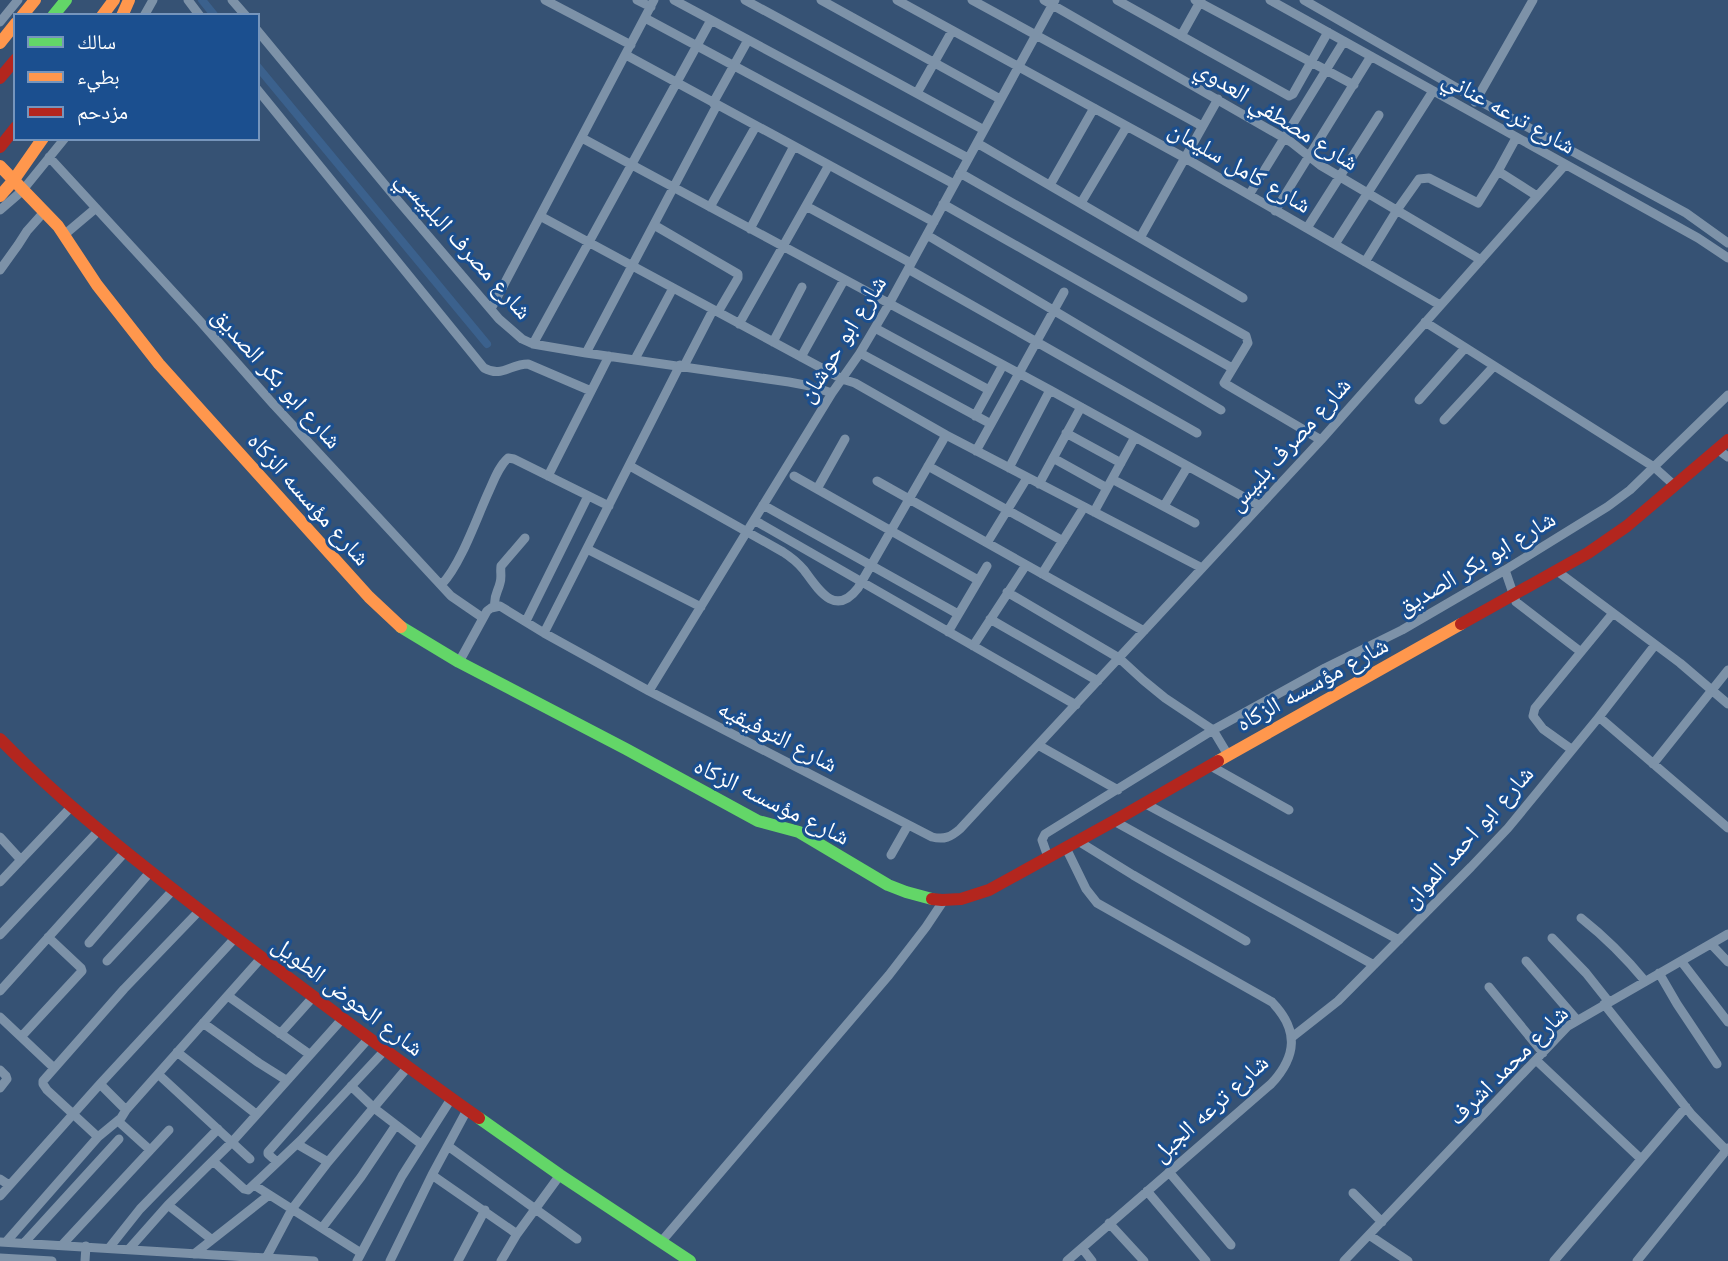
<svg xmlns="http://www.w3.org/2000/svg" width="1728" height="1261" viewBox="0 0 1728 1261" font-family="'DM Sans','Noto Naskh Arabic',sans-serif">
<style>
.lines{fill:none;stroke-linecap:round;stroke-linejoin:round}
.canal{stroke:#3b618d;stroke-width:8}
.street{stroke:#7d92a8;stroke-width:9}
.fast{stroke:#63d668;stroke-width:12}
.slow{stroke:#ff974d;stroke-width:12}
.jam{stroke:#b3261e;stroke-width:12}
.labels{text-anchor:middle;stroke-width:6;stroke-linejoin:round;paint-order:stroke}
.street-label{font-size:24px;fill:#fff;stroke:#1b4f8f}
</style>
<rect width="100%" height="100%" fill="#365274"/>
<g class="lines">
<path class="canal" d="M202,0L215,16
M257,66L487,344"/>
<path class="street" d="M188,0L200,16
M232,0L246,16
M545,0L631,45
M637,0L651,7
M674,0L968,158
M745,0L984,130
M821,0L1000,99
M897,0L1185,158L1440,305
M972,0L1202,126
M1044,0L1291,142L1320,165L1481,260
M1117,0L1289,96L1293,94L1328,32
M1195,0L1354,85
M1270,0L1698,238L1728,258
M1304,0L1476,99L1686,213L1728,243
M144,16L153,0
M645,18L954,184
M0,22L18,0
M257,30L395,197L499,319L522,339L533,344L586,353L789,382L810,386L832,393
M1181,36L1201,0
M626,55L934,222
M257,89L484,368C502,378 510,364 528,364L591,391
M917,93L952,31
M1475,102L1533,0
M713,103L748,40
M582,138L1050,390L1260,506
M977,143L1243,298
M49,157L199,320L274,405L451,596L483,618
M1498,171L1516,138
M960,173L1246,336L1248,343L1224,383L1321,440
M1050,185L1094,108
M1249,195L1344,41
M1081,203L1127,126
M943,204L1232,368
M806,206L911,263
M710,207L756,126
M0,210L22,191L65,138
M1275,211L1371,56
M540,216L842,379L855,383L946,435L1202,568
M654,225L738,274V278L718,312
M1307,228L1379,115
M750,229L794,146
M64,235L96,208
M927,235L1221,410
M1140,238L1218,99
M1335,244L1433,91
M1365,262L1397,210L1419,179L1429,178L1478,203L1498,171L1537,196
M908,269L1197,433
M0,270L18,245L27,231L44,212
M491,309L654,0
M1425,322L1654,467L1674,485
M739,324L829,165
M875,328L989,390
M773,342L802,287
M533,344L711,20
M586,353L717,105
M860,353L991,424
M801,357L844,280
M635,359L673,288
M684,366L713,310
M1419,400L1465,348
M975,416L1003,365
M1444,420L1494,366
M1066,433L1121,463
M1717,449L1728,457
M976,451L1064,292
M1053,458L1107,488
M630,466L783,552C791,557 798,563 804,570C818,589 835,618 858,588L946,435
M928,466L1063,541
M1009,468L1050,390
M548,476L609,356
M794,476L978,580
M1112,479L1195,523
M877,481L1144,631
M1039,484L1081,407
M817,489L845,439
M763,505L958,614
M1164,506L1188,466
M1094,512L1135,437
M754,520L1076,705
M987,543L1027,478
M587,549L701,607
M1505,570L1516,602L1581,652
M1557,571L1680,663L1728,704
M1042,574L1084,507
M442,584C461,564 477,517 489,491C494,480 499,466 508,458L514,459L609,506
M1007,592L1119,658L1143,680L1165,698L1213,730L1228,755
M495,606C493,597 498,592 500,583C502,577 500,572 501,566L525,538
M990,619L1098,681
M526,621L588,496
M948,632L987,566
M544,633L680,365
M973,646L1026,565
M459,662L487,611L491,608L500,606L544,633L649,691L932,837C944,840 951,837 960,829L1321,440L1565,165
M649,691L832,393L860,353L889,304L1055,0
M1599,717L1728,828
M1038,745L1118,790
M1571,749L1543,729L1533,716L1535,708L1613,613
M1653,764L1728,670
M1209,765L1289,810
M1144,803L1399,940
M1114,821L1374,965
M0,837L21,860
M1078,841L1133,875L1246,941
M1066,848L1086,889L1097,903L1272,1002C1299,1030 1297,1056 1271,1084L1067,1261
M891,855L908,825
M1048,857L1042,840L1045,834L1213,730L1325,668L1402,630L1505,570L1607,507L1630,490L1728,395
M0,882L72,806
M1581,918C1605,937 1626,958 1645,981
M0,935L100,829
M1552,938L1586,973L1609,1002
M89,943L151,871
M1711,944L1728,962
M107,961L174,889
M1526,961L1577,1020
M1681,961L1728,1022
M1659,973L1677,1004L1717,1064
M1489,987L1543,1053
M0,991L126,851
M228,996L309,1054
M1604,1004L1692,1115L1726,1150
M0,1017L54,1068
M203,1023L259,1063L286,1080
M280,1034L314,996
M21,1037L82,971L81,968L48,937
M1291,1038L1338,1001L1471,867L1508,828L1599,717L1655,645
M177,1052L256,1114
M1536,1060L1641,1159
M0,1070L6,1076L7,1079L0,1088
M158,1074L250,1159
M100,1084L126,1110
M351,1086L374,1108L421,1144
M118,1121L150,1150
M98,1137L47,1090L43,1084V1081L124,989L200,910
M297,1144L328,1162
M448,1146L577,1239
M213,1161L244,1189L248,1190L301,1140L385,1050
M277,1162L268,1154V1152L369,1038
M1169,1172L1231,1245
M432,1175L517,1234
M0,1179L9,1185
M254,1185L361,1253
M1147,1191L1206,1261
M1353,1193L1382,1222
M0,1196L100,1084L236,937
M168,1205L211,1239
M1109,1223L1144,1261
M322,1228L361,1177L396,1125
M1369,1235L1408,1261
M0,1242L314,1261
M6,1242L98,1137L121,1118L126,1110L262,957
M661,1242L889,975L926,927L944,900
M24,1243L119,1139
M62,1245L169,1130
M109,1248L140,1209L218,1129
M1082,1248L1092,1261
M129,1249L168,1205L232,1142L343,1018
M194,1254L269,1195
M0,1258L52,1261
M266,1258L292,1209L328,1162L407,1068
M85,1261L86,1246
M357,1261L402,1176L451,1099
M390,1261L432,1175L467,1110
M458,1261L485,1210
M501,1261L517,1234L560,1175
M1344,1261L1568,1026L1728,934
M1554,1261L1686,1107
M1637,1261L1728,1148"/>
<path class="fast" d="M53,16L66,0
M401,627L459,662L626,749L758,821L799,832L888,885L906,892L932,899
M479,1118L560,1175L690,1261"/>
<path class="slow" d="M22,16L35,0
M102,16L114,0
M122,16L129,0
M0,43L16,23
M0,166L58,226L97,285L159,364L369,597L401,627
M0,196L13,181L43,138
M1218,761L1461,624"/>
<path class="jam" d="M0,78L16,59
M0,147L16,127
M1461,624L1588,553L1627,526L1728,440
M0,739C72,813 158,878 240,941C319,1001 398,1061 479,1118
M932,899L942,900L961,899L989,890L1114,821L1218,761"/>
</g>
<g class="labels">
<g class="street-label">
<text transform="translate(1509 112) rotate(29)" y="8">شارع ترعه عناني</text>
<text transform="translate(1277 115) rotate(32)" y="8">شارع مصطفي العدوي</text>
<text transform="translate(1240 167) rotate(30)" y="8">شارع كامل سليمان</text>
<text transform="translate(464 245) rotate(48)" y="8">شارع مصرف البلبيسي</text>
<text transform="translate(842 339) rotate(-58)" y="8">شارع ابو حوشان</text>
<text transform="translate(277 378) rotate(48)" y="8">شارع ابو بكر الصديق</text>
<text transform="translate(1289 444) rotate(-48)" y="8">شارع مصرف بلبيس</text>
<text transform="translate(309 499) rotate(48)" y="8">شارع مؤسسه الزكاه</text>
<text transform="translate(1476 563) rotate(-31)" y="8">شارع ابو بكر الصديق</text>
<text transform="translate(1312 684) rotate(-29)" y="8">شارع مؤسسه الزكاه</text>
<text transform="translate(778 736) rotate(27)" y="8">شارع التوفيقيه</text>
<text transform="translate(772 801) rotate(26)" y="8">شارع مؤسسه الزكاه</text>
<text transform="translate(1468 837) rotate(-48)" y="8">شارع ابو احمد الموان</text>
<text transform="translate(348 996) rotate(37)" y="8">شارع الحوض الطويل</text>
<text transform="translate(1508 1065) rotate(-45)" y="8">شارع محمد اشرف</text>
<text transform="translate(1210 1108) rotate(-42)" y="8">شارع ترعه الجبل</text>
</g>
</g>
<rect x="14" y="14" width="245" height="126" fill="#1b4f8f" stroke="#7695bc" stroke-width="2"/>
<rect x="28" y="37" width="35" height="10" fill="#63d668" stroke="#7695bc" stroke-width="2"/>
<text x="77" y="49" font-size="21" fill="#ffffff">سالك</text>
<rect x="28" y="72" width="35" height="10" fill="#ff974d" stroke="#7695bc" stroke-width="2"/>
<text x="77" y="84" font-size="21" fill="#ffffff">بطيء</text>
<rect x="28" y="107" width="35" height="10" fill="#b3261e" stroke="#7695bc" stroke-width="2"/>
<text x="77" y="119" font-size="21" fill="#ffffff">مزدحم</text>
</svg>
